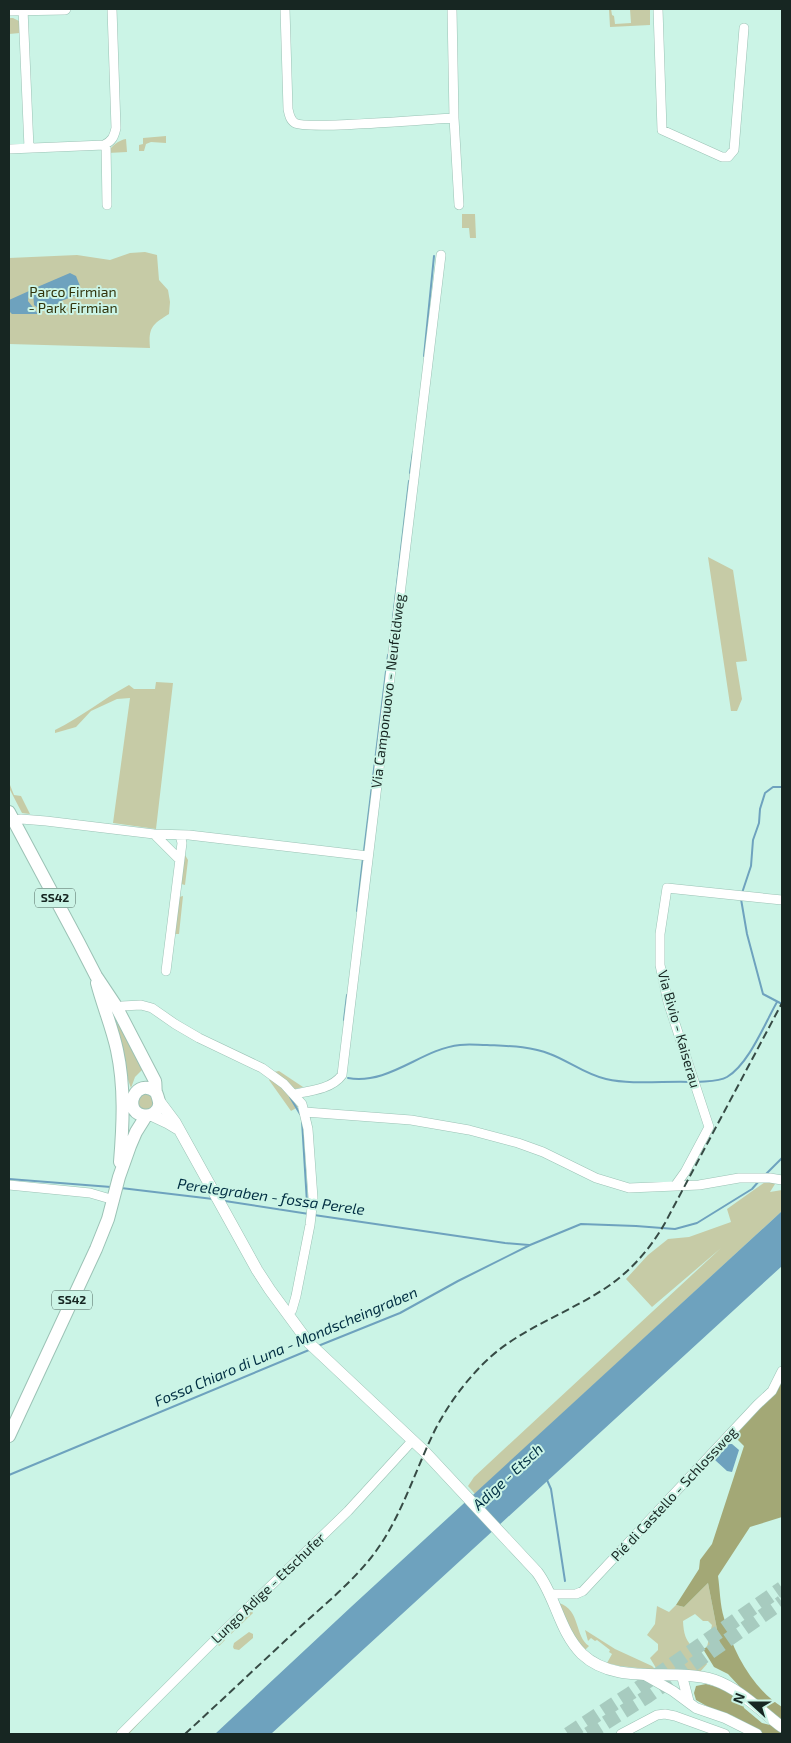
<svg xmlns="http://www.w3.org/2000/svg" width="791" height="1743" viewBox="0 0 791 1743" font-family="'Exo 2',sans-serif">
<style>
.green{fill:#c6cba6}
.forest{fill:#a3a876}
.water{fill:#6ea2be}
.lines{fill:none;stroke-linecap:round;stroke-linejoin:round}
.stream{stroke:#6ea2be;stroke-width:2}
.trunk-tunnel{stroke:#a7cbbf;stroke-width:14;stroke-dasharray:14 7;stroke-linecap:butt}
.minor-casing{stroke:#9bc2b5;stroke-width:10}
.tertiary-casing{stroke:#9bc2b5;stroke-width:11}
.secondary-casing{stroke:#9bc2b5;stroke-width:12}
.primary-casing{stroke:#9bc2b5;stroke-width:14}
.minor{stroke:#fff;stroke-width:9}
.tertiary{stroke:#fff;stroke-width:10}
.secondary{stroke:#fff;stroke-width:11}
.primary{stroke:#fff;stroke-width:12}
.rail{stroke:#374b45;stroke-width:2;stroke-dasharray:8 4;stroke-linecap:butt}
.labels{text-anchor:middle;stroke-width:4;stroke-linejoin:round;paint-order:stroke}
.shield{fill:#cbf4e6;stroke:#4d645d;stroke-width:1}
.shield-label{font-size:12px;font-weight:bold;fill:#172622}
.park-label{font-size:14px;fill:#30330a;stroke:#cbf4e6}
.street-label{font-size:14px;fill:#172622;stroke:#cbf4e6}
.water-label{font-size:15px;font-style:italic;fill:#002e42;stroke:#cbf4e6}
</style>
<rect width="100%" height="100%" fill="#cbf4e6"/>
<path class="green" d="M609,9H611L612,15L614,16L615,24L631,23L630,9H650V25L610,27Z
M9,18H13L19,21L20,33L9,34Z
M166,136V143L151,142L146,144L144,151H139V145L143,144V138Z
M126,139L127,152L108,153C111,146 119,140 126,139Z
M462,214H475L476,238H470L469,228H462Z
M145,252L157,255L159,280L168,290L170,302L169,314C153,324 148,327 150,348L9,344V258L77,255L110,260L130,253Z
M708,557L733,570L747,661L736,662L742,699L737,711H731Z
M156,682L173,683L156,829L113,823L130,698L117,699L91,711L76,727L55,733V730C81,717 103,699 129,685L134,689H155Z
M10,785L14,795L21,796L30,814L22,813L9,788Z
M185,855L188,860L185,885L181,884Z
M183,896L179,934H174L179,897Z
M119,1023L143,1069L135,1077L131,1088L125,1071L116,1025Z
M279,1071L303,1087L295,1089L274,1072Z
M273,1078L292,1097L298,1107L291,1111L269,1080Z
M138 1102a8 8 0 1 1 16 0a8 8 0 1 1-16 0Z
M768,1180L772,1181L775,1184L770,1192L782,1190V1211L475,1494L468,1486L474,1477L721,1248L652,1307L626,1279L648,1255L668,1239L689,1237L731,1222L727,1209Z
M708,1583L721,1650L716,1651L707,1647L712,1625L708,1621H703L695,1614L683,1621C684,1647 694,1644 707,1664L700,1672L656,1668L650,1658L658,1650V1644L647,1635L655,1624L657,1606L669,1612L676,1605L684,1607Z
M559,1603C581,1610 574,1636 589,1646L585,1650L572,1635Z
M252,1611L253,1613L231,1634L229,1633L224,1638L225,1640L219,1646L217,1643L171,1688L129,1734H123L236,1621L239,1623Z
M585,1630L615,1649L652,1666L656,1670L620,1666L607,1663L612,1654L609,1652L610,1650L597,1640L595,1641L591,1638L588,1641Z
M249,1632L253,1634V1638L239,1650L234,1649L233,1647L234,1643Z"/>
<path class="forest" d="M782,1382V1517L750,1527L718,1576C720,1590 720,1605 724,1618C733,1652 752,1688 782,1707V1723L753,1701L728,1674L714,1667L703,1649L707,1647L716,1651L721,1650L708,1583L684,1607L676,1605L699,1569L700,1560L712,1544L744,1446L732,1434Z
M706,1684L724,1689L742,1702L744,1708L762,1723L774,1726L782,1732V1734H764L733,1716L712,1709L696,1700L694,1693L696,1686Z"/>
<path class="water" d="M70,273L76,276L80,286L79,294L61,301L48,311H42L34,305L33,292L35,288Z
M29,291L28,301L38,314H12L9,311V300Z
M782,1211V1266L271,1734H215L351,1607Z
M729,1444H732L739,1450L732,1472L727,1471L715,1460Z"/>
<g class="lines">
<path class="stream" d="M424,356L434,256
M410,473L413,452
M391,635L409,481
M364,851L388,655
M742,893L751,866L753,840L759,823L760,809L765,793L773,787H782
M741,899L747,934L763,994L782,1004
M357,911L363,858
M344,1020L347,995
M348,1078C390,1085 421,1049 460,1045C469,1044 478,1045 487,1045C508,1046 530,1046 550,1054C569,1061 586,1075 606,1079C632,1085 663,1081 690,1082
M697,1082C706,1081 719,1082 727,1077C749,1064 765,1023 777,1002
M290,1097L300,1114
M302,1121L307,1203
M766,1174L782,1158
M9,1179L111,1187
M121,1188L213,1199
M225,1201L309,1214
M314,1215L505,1243L529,1245
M318,1346L400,1313L458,1281L530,1245L581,1224L636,1226L675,1229L697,1223L752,1189L759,1181
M9,1475L309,1350
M547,1480L551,1489L565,1581"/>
<path class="trunk-tunnel" d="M568,1734L631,1693L782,1588
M588,1734L648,1696L782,1602"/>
<defs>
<path id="minor" d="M23,9L29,148
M285,9L288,109C289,114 290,120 295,123C307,130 431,119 454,118
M452,9L454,118L459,205
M658,9L662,130L722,157H728L734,150L744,28
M106,144L107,205
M9,149L104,145C112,141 114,137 116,128L112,9
M9,821L21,819L46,821L154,834L189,835L368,856
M154,834L179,859
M166,971L182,843L180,835
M122,1006L141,1005L152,1008L175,1024L199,1038L262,1068L284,1084L302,1104L308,1129L313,1198L310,1225L296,1296L292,1310L288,1314
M294,1094C310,1091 332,1089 342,1075L441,255
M305,1112L411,1120L469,1130L518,1143L543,1152L596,1178L629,1188L699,1185L739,1178H770L782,1180
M9,1185L90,1193L114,1200
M675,1186L685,1172L709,1127L668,1002L660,965V934L667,888L782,900
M551,1594H576L583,1591L757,1405L772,1391L782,1371
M121,1734L224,1631L348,1511L413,1440
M621,1734L657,1715L665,1714L675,1716L725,1734"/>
<path id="tertiary" d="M643,1674L673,1691L696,1708L725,1718L757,1734
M682,1676L689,1703"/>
<path id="secondary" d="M9,10L65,9
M160,1102L175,1122L257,1270L270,1290L309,1343L425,1452L537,1572C556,1597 559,1631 582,1654C617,1687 672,1667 714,1680C740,1689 761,1711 782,1727
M151,1115L168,1123L178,1129"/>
<path id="primary" d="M9,812L79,943L96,976L116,1006L155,1081C156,1084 155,1089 156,1092C159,1100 162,1107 154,1113C150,1116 146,1116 142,1115C122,1110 136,1076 156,1092
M97,983C103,1006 112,1027 117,1050C125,1087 123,1125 120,1162
M9,1436L96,1249L108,1219L119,1177L130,1146L136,1132L146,1116"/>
</defs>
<use href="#minor" class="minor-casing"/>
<use href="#tertiary" class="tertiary-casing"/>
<use href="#secondary" class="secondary-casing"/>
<use href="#primary" class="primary-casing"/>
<use href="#minor" class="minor"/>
<use href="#tertiary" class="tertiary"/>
<use href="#secondary" class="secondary"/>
<use href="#primary" class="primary"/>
<path class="rail" d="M185,1734C223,1699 261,1663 299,1628C325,1604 355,1580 376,1551C402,1515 415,1471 434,1432C446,1408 461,1387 480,1367C514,1331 560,1317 601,1291C628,1274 649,1251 665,1223L782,1003"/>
</g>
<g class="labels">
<g class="shield">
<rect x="35" y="888.5" width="40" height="19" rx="4"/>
<rect x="52" y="1290.5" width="40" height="19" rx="4"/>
</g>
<g class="shield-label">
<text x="55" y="902">SS42</text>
<text x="72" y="1304">SS42</text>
</g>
<g class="park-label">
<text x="73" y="297">Parco Firmian<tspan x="73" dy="16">- Park Firmian</tspan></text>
</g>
<g class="street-label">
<text transform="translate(388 691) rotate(-83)" y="5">Via Camponuovo - Neufeldweg</text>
<text transform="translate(679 1029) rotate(74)" y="5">Via Bivio - Kaiserau</text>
<text transform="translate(674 1494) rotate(-47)" y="5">Pié di Castello - Schlossweg</text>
<text transform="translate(268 1588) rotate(-44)" y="5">Lungo Adige - Etschufer</text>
</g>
<g class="water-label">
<text transform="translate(271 1197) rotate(8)" y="5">Perelegraben - fossa Perele</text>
<text transform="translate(286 1347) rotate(-23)" y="5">Fossa Chiaro di Luna - Mondscheingraben</text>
<text transform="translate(508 1477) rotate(-43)" y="5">Adige - Etsch</text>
</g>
</g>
<rect width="791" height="1743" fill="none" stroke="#172622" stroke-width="20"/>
<g transform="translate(751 1703) rotate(291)" stroke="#cbf4e6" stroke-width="4" paint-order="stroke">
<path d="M0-4L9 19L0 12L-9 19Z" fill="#172622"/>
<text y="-8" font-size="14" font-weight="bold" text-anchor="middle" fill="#172622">N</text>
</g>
</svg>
